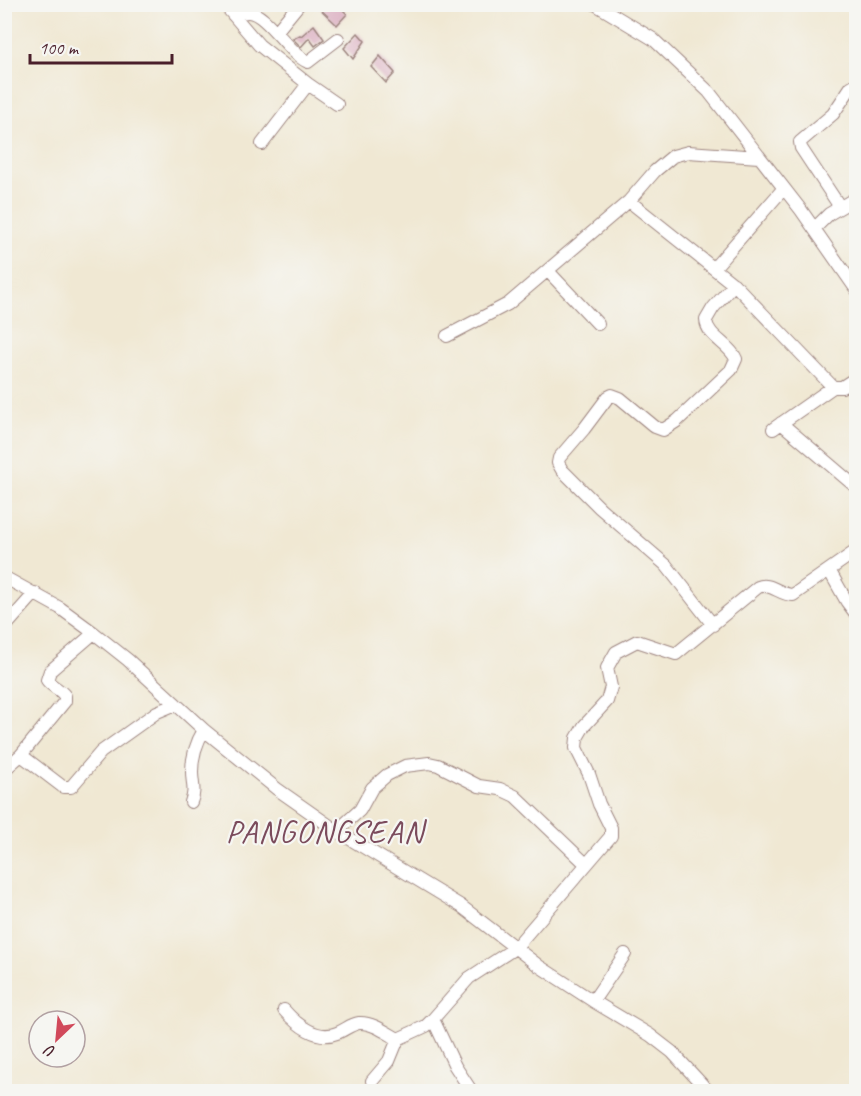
<svg xmlns="http://www.w3.org/2000/svg" width="861" height="1096" viewBox="0 0 861 1096" font-family="Caveat,sans-serif">
<style>
.building{fill:#d59eb6}
.lines{fill:none;stroke-linecap:round;stroke-linejoin:round}
.minor-casing{stroke:#9d847f;stroke-width:14}
.minor{stroke:#fff;stroke-width:12}
.labels{text-anchor:middle;stroke-width:4.5;stroke-linejoin:round;paint-order:stroke}
.quarter-label{font-size:32px;letter-spacing:1.5px;fill:#7b4b5c;stroke:#f6f6f2}
</style>
<rect width="100%" height="100%" fill="#f6f6f2"/>
<filter id="ink" filterUnits="userSpaceOnUse"><feTurbulence type="fractalNoise" baseFrequency=".0167" numOctaves="2"/><feDisplacementMap in="SourceGraphic" scale="12" xChannelSelector="R" yChannelSelector="G"/><feConvolveMatrix kernelMatrix="1 2 1 2 8 2 1 2 1" color-interpolation-filters="sRGB"/></filter>
<filter id="wash" filterUnits="userSpaceOnUse"><feTurbulence type="fractalNoise" baseFrequency=".008" numOctaves="4" result="noise"/><feDisplacementMap in="SourceGraphic" scale="24" xChannelSelector="R" yChannelSelector="G"/><feGaussianBlur stdDeviation="1.35" result="paint"/><feColorMatrix in="noise" values="0 0 0 0 0 0 0 0 0 0 0 0 0 0 0 0 0 1.4 0 .05"/><feComposite in="paint" operator="in"/></filter>
<g filter="url(#wash)">
<rect width="100%" height="100%" fill="#f0e8d3"/>
<g id="blocks">
<path class="building" d="M315,4H337L347,14L337,25Z
M314,25L324,39L315,46L309,38L301,47L293,39L300,35L301,36Z
M358,33L365,41L353,59L344,48Z
M380,56L395,73L386,83L371,67Z"/>
</g>
</g>
<g filter="url(#ink)">
<use href="#blocks" fill-opacity="0" stroke="#9d847f" stroke-width="1.5"/>
<g class="lines">
<defs>
<path id="minor" d="M224,4L259,45L308,84L337,104
M595,4L653,39L709,92L801,210L856,289
M233,15C238,14 243,12 248,12C266,12 290,55 308,62L338,39
M276,32L299,4
M262,144L308,84
M629,201L737,287L833,387H842L856,378
M840,207L801,148L800,142L833,114L851,87L856,84
M814,229L829,214L856,198
M714,268L784,188
M548,271L598,324
M447,336L508,304L629,201L655,171L673,156L688,152L759,157
M781,423L856,487
M773,429L833,387
M829,570L847,602L856,614
M4,577L60,608L94,633L128,660L204,730L277,789L337,831L461,906L539,966L593,1001L650,1035L672,1052L709,1092
M713,625L666,565L600,508L562,470L558,463L559,458L584,429L608,397L612,395L620,398L655,427L663,430L677,421L731,370L736,359C730,344 707,337 706,320L713,308L734,284
M4,628L35,593
M21,755L63,787H71L101,752L157,712L176,704
M4,770L21,755L65,701V696C60,689 52,687 47,680L50,671L94,633
M191,802C196,790 192,784 192,772C192,757 196,743 204,730
M337,831L360,810L372,788L387,775L405,766L429,763L438,765L479,786L500,789L515,796L586,864
M593,1001L625,954
M284,1010C297,1025 317,1041 337,1033C345,1030 351,1024 359,1023C372,1022 387,1033 398,1039
M372,1081L389,1061L398,1039L426,1026L433,1019
M472,1092L455,1066L433,1019L469,978L515,948L611,836V828L599,804L589,774L576,748L577,738L584,726L607,701L611,687L607,668L616,652L637,641L676,654L758,587C771,582 779,595 793,595L856,551"/>
</defs>
<use href="#minor" class="minor-casing"/>
<use href="#minor" class="minor"/>
</g>
</g>
<g class="labels">
<g class="quarter-label">
<text x="325" y="842">PANGONGSEAN</text>
</g>
</g>
<rect width="861" height="1096" fill="none" stroke="#f6f6f2" stroke-width="24"/>
<g transform="translate(57 1039) rotate(206)"><circle r="28" fill="#f6f6f2" stroke="#b1a0a2" stroke-width="1.5"/>
<path d="M0-4.5L10 22L0 15L-10 22Z" fill="#d1495b"/>
<text y="-9" font-size="16" font-weight="bold" text-anchor="middle" fill="#4a1f2b">U</text>
</g>
<path d="M30 54v9h142v-9" fill="none" stroke="#4a1f2b" stroke-width="3"/>
<text x="39" y="54" font-size="18" fill="#4a1f2b" stroke="#f6f6f2" stroke-width="4.5" paint-order="stroke">100 m</text>
</svg>
